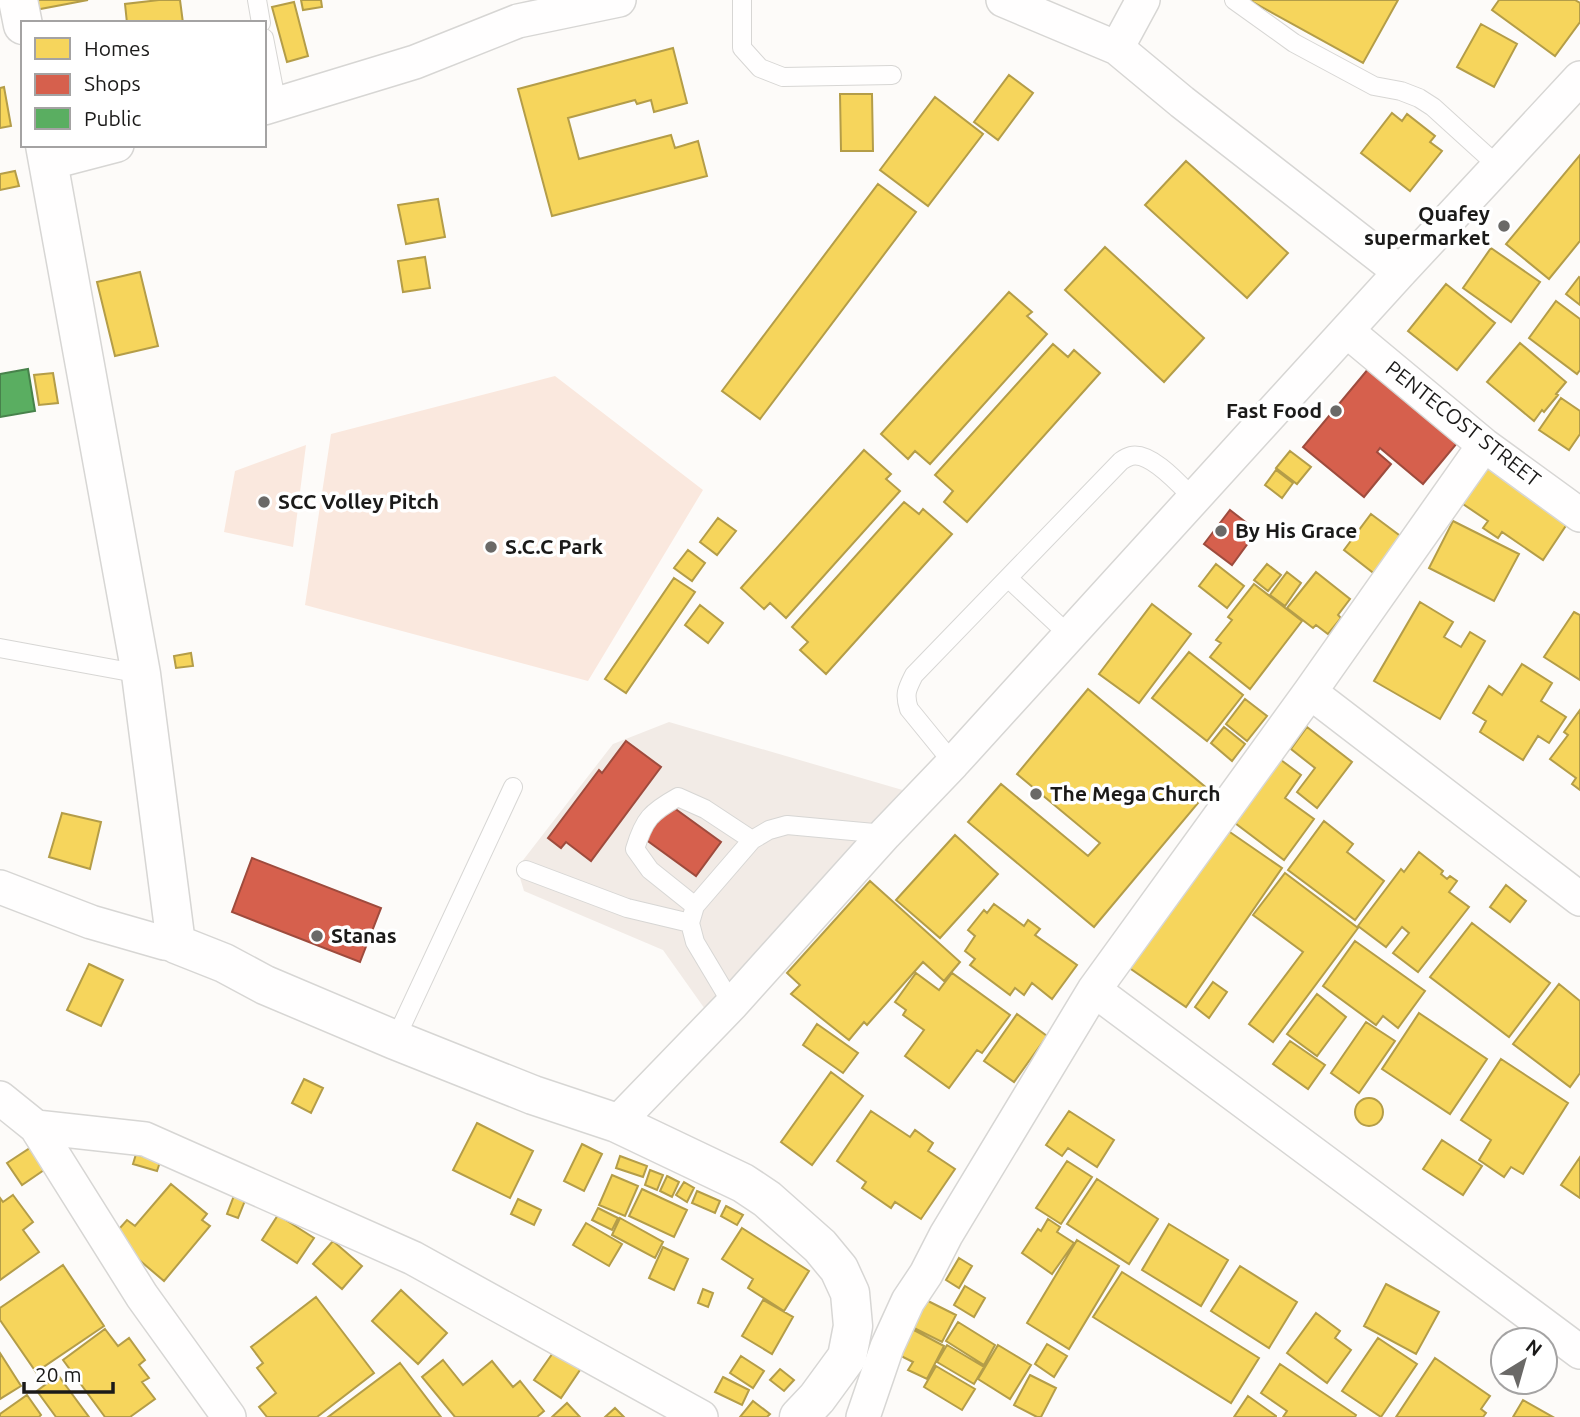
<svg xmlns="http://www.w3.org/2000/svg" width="1580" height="1417" viewBox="0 0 1580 1417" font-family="Ubuntu,sans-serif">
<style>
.built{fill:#f2ebe6}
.green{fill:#fae8de}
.homes{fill:#f6d55c;stroke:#b49d48;stroke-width:2}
.shops{fill:#d6604d;stroke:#9e4b3d;stroke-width:2}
.public{fill:#5aae61;stroke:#47824b;stroke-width:2}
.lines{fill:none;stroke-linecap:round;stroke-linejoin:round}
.service-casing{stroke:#d7d6d4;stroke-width:20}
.minor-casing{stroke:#d7d6d4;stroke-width:36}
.tertiary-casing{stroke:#d7d6d4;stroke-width:41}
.service{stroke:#fffefe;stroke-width:18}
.minor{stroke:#fffefe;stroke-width:33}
.tertiary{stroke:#fffefe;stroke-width:38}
.poi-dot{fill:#6a6967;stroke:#fff;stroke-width:2.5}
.labels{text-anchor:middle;stroke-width:7;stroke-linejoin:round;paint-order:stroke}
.poi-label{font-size:21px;font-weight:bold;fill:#1b1a19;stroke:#fff;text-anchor:start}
.street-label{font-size:21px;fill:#1b1a19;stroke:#fff}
</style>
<rect width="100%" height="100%" fill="#fdfbf9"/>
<path class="built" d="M669,722L906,791L707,1012L663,950L524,891L517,868L613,744Z"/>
<path class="green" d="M555,376L703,490L588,681L305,605L331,434Z
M306,445L293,547L224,532L235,471Z"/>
<path class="homes" d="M33,0H88L35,10Z
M159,0H180L183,23H127L125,4Z
M301,0H321L322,7L303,10Z
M1249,0H1398L1363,63Z
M1499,0H1575L1580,3V22L1555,56L1492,10Z
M294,2L308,56L287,62L272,7Z
M1481,24L1517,44L1494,87L1457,67Z
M673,48L687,103L654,112L651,100L637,104L635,100L568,118L579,159L671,135L675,148L698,141L707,176L552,216L518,89Z
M1009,75L1033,93L998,140L974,122Z
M4,87L11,126L0,128V88Z
M840,94H872L873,151H841Z
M935,97L983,134L928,206L880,170Z
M1392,113L1402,121L1407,114L1435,136L1430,142L1442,151L1410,191L1361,153Z
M1580,155V241L1549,279L1506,244Z
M1186,161L1288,253L1247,298L1145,205Z
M15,171L19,186L0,190V174Z
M878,184L916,212L760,419L722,391Z
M438,199L445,237L406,244L398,205Z
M1105,247L1204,338L1164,382L1065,290Z
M1491,248L1540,282L1511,322L1463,288Z
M425,257L430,288L403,292L398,261Z
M140,272L158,346L115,356L97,282Z
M1579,277L1580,278V305L1566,294Z
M1446,284L1495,323L1457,370L1408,331Z
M1009,292L1032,312L1027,316L1047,334L930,464L915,451L908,459L881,434Z
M1556,301L1580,319V370L1577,374L1529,338Z
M1520,343L1566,382L1556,394L1558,395L1544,412L1542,410L1534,421L1487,382Z
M1053,344L1068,357L1074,350L1100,373L967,522L944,502L953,491L935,475Z
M53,373L58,403L39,405L34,375Z
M1561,398L1580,411V434L1569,450L1539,430Z
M864,450L891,474L886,479L900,491L786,618L770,603L764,609L741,588Z
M1290,451L1311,467L1297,484L1276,468Z
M1487,462L1571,518L1543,560L1502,532L1498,538L1483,528L1488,521L1460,502Z
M1276,470L1293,483L1282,498L1265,485Z
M904,502L919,514L923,509L952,534L826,674L800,650L808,642L792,627Z
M1371,514L1403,538L1376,575L1344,550Z
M718,518L736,531L717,555L700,542Z
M1453,521L1519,554L1494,601L1429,568Z
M688,550L705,563L692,581L674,568Z
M1216,564L1244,586L1227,608L1199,586Z
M1267,564L1281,575L1268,591L1254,580Z
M1287,572L1301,583L1285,606L1270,595Z
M1316,572L1350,599L1338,615L1341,618L1328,634L1316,625L1313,628L1287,608Z
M674,578L695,592L626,693L605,679Z
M1254,584L1302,621L1250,689L1210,657L1221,643L1216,640L1232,620L1228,617Z
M1420,602L1453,622L1444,637L1461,647L1470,632L1485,641L1440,719L1374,681Z
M1152,604L1191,634L1139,703L1099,674Z
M700,605L723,623L708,643L685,625Z
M1574,612L1580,615V680L1544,657Z
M1189,652L1243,695L1207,741L1152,698Z
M191,653L193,666L176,668L174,656Z
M1522,664L1552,683L1541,701L1566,717L1549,743L1538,736L1523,760L1480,732L1486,721L1473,713L1489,686L1502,695Z
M1088,689L1209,790L1094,927L968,822L1001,784L1088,856L1100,843L1017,774Z
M1245,699L1267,716L1247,741L1226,724Z
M1580,710V790L1572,784L1576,778L1550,759L1568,735L1564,732Z
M1224,727L1245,744L1232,761L1211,743Z
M1307,727L1352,762L1317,808L1297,792L1315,768L1291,749Z
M1277,757L1301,775L1285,798L1314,819L1284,860L1231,820Z
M62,813L101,822L90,869L49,857Z
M1324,821L1353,844L1347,852L1384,881L1355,920L1288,870Z
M1224,828L1282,868L1186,1007L1128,967Z
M955,835L998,874L940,938L896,900Z
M1419,852L1443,871L1441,874L1447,879L1450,876L1457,881L1449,892L1469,907L1418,972L1393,953L1409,933L1402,927L1386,947L1358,926L1401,869L1404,872Z
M1285,873L1358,928L1273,1042L1249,1024L1303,952L1253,915Z
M870,881L960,962L944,981L923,962L867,1025L864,1022L849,1040L791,994L800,985L787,973Z
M1506,885L1526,901L1510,922L1490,907Z
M994,904L1024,926L1028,920L1040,929L1035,935L1077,965L1052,999L1032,983L1024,995L1015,988L1010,995L970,965L975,959L965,951L975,936L968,930L984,910L987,913Z
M1472,923L1550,983L1509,1037L1430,977Z
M1355,941L1425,991L1398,1028L1383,1016L1376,1025L1323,986Z
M89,964L123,980L101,1026L67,1010Z
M916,973L939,990L952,973L1010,1015L982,1053L977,1050L949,1088L905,1056L924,1030L903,1015L906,1010L895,1002Z
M1213,982L1227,992L1209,1018L1195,1007Z
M1559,984L1580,1001V1073L1570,1087L1513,1044Z
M1317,994L1346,1017L1317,1056L1287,1034Z
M1419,1013L1487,1059L1450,1114L1382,1069Z
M1017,1014L1047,1036L1014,1082L984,1061Z
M1366,1022L1395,1041L1359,1093L1331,1073Z
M817,1024L858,1053L843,1073L803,1045Z
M1290,1041L1325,1065L1308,1089L1273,1064Z
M1501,1059L1568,1103L1523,1174L1511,1167L1504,1177L1479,1160L1491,1140L1461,1120Z
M831,1072L863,1096L812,1165L781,1142Z
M304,1079L323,1088L311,1113L292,1103Z
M1355 1112a14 14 0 1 1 28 0a14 14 0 1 1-28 0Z
M871,1111L910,1137L915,1130L933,1143L928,1151L955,1169L921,1219L895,1202L891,1208L862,1188L866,1182L837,1161Z
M1069,1111L1114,1140L1097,1167L1068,1148L1062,1156L1046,1145Z
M477,1123L533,1151L510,1198L453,1170Z
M1442,1140L1482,1166L1463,1195L1423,1169Z
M582,1144L602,1154L584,1191L564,1181Z
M30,1148L44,1170L22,1185L7,1163Z
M136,1154L160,1162L157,1171L133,1164Z
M620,1156L647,1166L643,1177L616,1168Z
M1580,1157V1198L1561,1185Z
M1067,1161L1092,1177L1061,1224L1036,1208Z
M650,1170L663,1175L657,1190L645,1185Z
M612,1175L638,1186L625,1216L599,1205Z
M667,1176L679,1182L672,1197L660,1191Z
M1097,1179L1158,1219L1129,1264L1067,1224Z
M684,1182L694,1188L687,1202L676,1195Z
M171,1184L207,1214L202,1220L210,1226L164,1281L112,1237L127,1220L135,1226Z
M642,1189L687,1210L674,1237L629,1216Z
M697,1191L720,1201L715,1213L692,1203Z
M235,1193L246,1198L238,1218L227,1214Z
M13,1195L33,1222L23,1230L39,1252L0,1280V1198L3,1202Z
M518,1199L541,1210L534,1225L511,1214Z
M726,1206L743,1215L737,1225L721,1216Z
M598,1208L618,1218L612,1230L592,1220Z
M278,1215L314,1238L297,1263L262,1240Z
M620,1218L663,1242L655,1258L612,1235Z
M1048,1219L1060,1227L1057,1232L1074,1243L1052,1274L1022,1253L1038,1229L1041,1231Z
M586,1223L622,1244L609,1266L573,1245Z
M1169,1224L1228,1260L1201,1306L1142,1270Z
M742,1228L809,1271L784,1311L748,1288L753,1279L722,1259Z
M1077,1240L1119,1266L1069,1349L1027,1323Z
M333,1241L362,1266L342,1289L313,1264Z
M663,1247L688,1259L674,1290L649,1278Z
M959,1258L972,1266L959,1288L946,1280Z
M63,1265L104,1326L36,1372L0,1320V1308Z
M1240,1266L1297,1302L1269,1348L1211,1311Z
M1122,1272L1259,1358L1231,1403L1093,1317Z
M1386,1284L1439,1312L1416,1354L1364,1326Z
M965,1286L985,1298L974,1317L954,1305Z
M703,1289L713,1293L708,1307L698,1303Z
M401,1290L447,1333L418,1364L372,1321Z
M316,1297L374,1373L317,1417H267L259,1407L276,1393L257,1368L263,1363L251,1347Z
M924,1299L956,1315L942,1342L910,1326Z
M763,1300L793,1317L772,1354L742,1336Z
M1316,1313L1340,1331L1335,1338L1351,1350L1327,1383L1287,1353Z
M958,1322L995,1345L984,1365L946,1341Z
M105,1329L118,1346L129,1338L145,1360L139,1365L149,1378L142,1382L155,1399L130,1417H105L63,1360Z
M912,1329L944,1346L927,1379L908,1370L913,1362L899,1355Z
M1378,1338L1417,1364L1381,1417L1342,1391Z
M1047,1344L1067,1356L1054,1377L1035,1364Z
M947,1345L984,1367L974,1384L937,1362Z
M998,1345L1031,1365L1010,1399L978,1379Z
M557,1347L584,1364L561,1398L534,1380Z
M0,1353L21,1386L0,1399Z
M741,1356L764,1371L753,1388L730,1373Z
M1435,1358L1490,1396L1481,1409L1486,1413L1483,1417H1396Z
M443,1360L463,1385L492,1361L513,1387L520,1381L544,1411L537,1417H455L422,1377Z
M400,1363L441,1417H328Z
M1280,1364L1356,1415L1355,1417H1283L1287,1411L1261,1393Z
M936,1366L975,1389L962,1410L924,1387Z
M780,1369L794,1380L784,1391L770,1380Z
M58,1375L89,1417H56L37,1391Z
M1030,1375L1056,1388L1041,1417H1037L1014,1405Z
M723,1377L749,1390L742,1405L715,1392Z
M27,1395L41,1415L39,1417H0V1414Z
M1248,1396L1276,1416V1417H1234Z
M1523,1400L1553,1417H1513Z
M753,1401L770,1414L767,1417H740Z
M567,1403L580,1417H552Z
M615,1408L624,1417H605Z"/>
<path class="shops" d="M1369,368L1458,442L1423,484L1380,448L1377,452L1391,464L1364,497L1303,447Z
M1230,510L1257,531L1232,565L1204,544Z
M626,741L661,767L591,861L566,842L561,848L548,838L599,770L602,773Z
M670,805L721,842L696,876L645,839Z
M252,858L381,908L360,962L232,912Z"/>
<path class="public" d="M28,369L35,411L0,417V374Z"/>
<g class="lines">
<defs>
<path id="service" d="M257,0L261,23
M742,0V48L760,68L783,77L892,75
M1234,0L1294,43L1374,86L1401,91L1419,98L1433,107L1498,166
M264,38L277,105
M1008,578L1069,635
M0,648L141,674
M953,763L909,709C904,694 907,689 914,675L1121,461C1124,459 1127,457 1131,456C1151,451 1181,486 1194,499
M526,870L627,908L690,923
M695,906L650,870L635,849C644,819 651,812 678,797L705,809L752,840
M732,1004L695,942L690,923L695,906L752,840L769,830L787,825L885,834
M395,1040L513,787"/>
<path id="minor" d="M1003,0L1117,48L1182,102L1400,272
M1117,48L1143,0
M264,108L415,62L518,21L619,0
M48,163L117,145
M1347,331L1484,445L1580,515
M1310,692L1580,899
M0,887L91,922L164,943L176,944
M1094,990L1580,1352
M0,1098L36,1127L145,1139L413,1258L701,1417
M617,1123L732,1004L885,834L953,763L1400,272L1580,78
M36,1127L142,1296L229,1417
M863,1417L887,1347L908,1301L926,1274L946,1235L1094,990L1310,692L1484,445"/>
<path id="tertiary" d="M18,0L23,25
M45,145L141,674L176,944L224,963L265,985L395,1040L533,1095L617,1123L743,1183L767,1199L820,1246L839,1269L850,1293L853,1326L847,1357L817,1398L799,1417"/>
</defs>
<use href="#service" class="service-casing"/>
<use href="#minor" class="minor-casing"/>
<use href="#tertiary" class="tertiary-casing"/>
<use href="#service" class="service"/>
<use href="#minor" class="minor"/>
<use href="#tertiary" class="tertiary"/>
</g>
<g class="poi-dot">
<circle cx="1504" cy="226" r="7"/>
<circle cx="1336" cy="411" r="7"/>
<circle cx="264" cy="502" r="7"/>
<circle cx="1221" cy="531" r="7"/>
<circle cx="491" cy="547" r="7"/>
<circle cx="1036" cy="794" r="7"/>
<circle cx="317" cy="936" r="7"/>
</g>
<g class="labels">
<g class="poi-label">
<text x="1490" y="221" text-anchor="end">Quafey<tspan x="1490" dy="24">supermarket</tspan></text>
<text x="1322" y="418" text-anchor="end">Fast Food</text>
<text x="278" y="509">SCC Volley Pitch</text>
<text x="1235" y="538">By His Grace</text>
<text x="505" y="554">S.C.C Park</text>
<text x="1050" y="801">The Mega Church</text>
<text x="331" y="943">Stanas</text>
</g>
<g class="street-label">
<text transform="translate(1463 424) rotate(38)" y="7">PENTECOST STREET</text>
</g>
</g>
<rect x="21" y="21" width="245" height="126" fill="#ffffff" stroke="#a4a3a3" stroke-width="2"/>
<rect x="35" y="38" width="35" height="21" fill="#f6d55c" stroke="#a4a3a3" stroke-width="2"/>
<text x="84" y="56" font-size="21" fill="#1b1a19">Homes</text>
<rect x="35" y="74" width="35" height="21" fill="#d6604d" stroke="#a4a3a3" stroke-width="2"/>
<text x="84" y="91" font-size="21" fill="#1b1a19">Shops</text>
<rect x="35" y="108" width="35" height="21" fill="#5aae61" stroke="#a4a3a3" stroke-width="2"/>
<text x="84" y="126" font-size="21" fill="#1b1a19">Public</text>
<g transform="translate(1524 1361) rotate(37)"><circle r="33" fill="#ffffff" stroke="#a4a3a3" stroke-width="2"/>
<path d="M0-5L12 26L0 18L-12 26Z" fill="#6a6967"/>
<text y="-10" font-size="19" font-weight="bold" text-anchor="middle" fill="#1b1a19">N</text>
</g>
<path d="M24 1382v10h89v-10" fill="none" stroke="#1b1a19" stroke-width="3.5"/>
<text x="35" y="1382" font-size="21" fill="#1b1a19" stroke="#ffffff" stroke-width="5" paint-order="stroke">20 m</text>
</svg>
